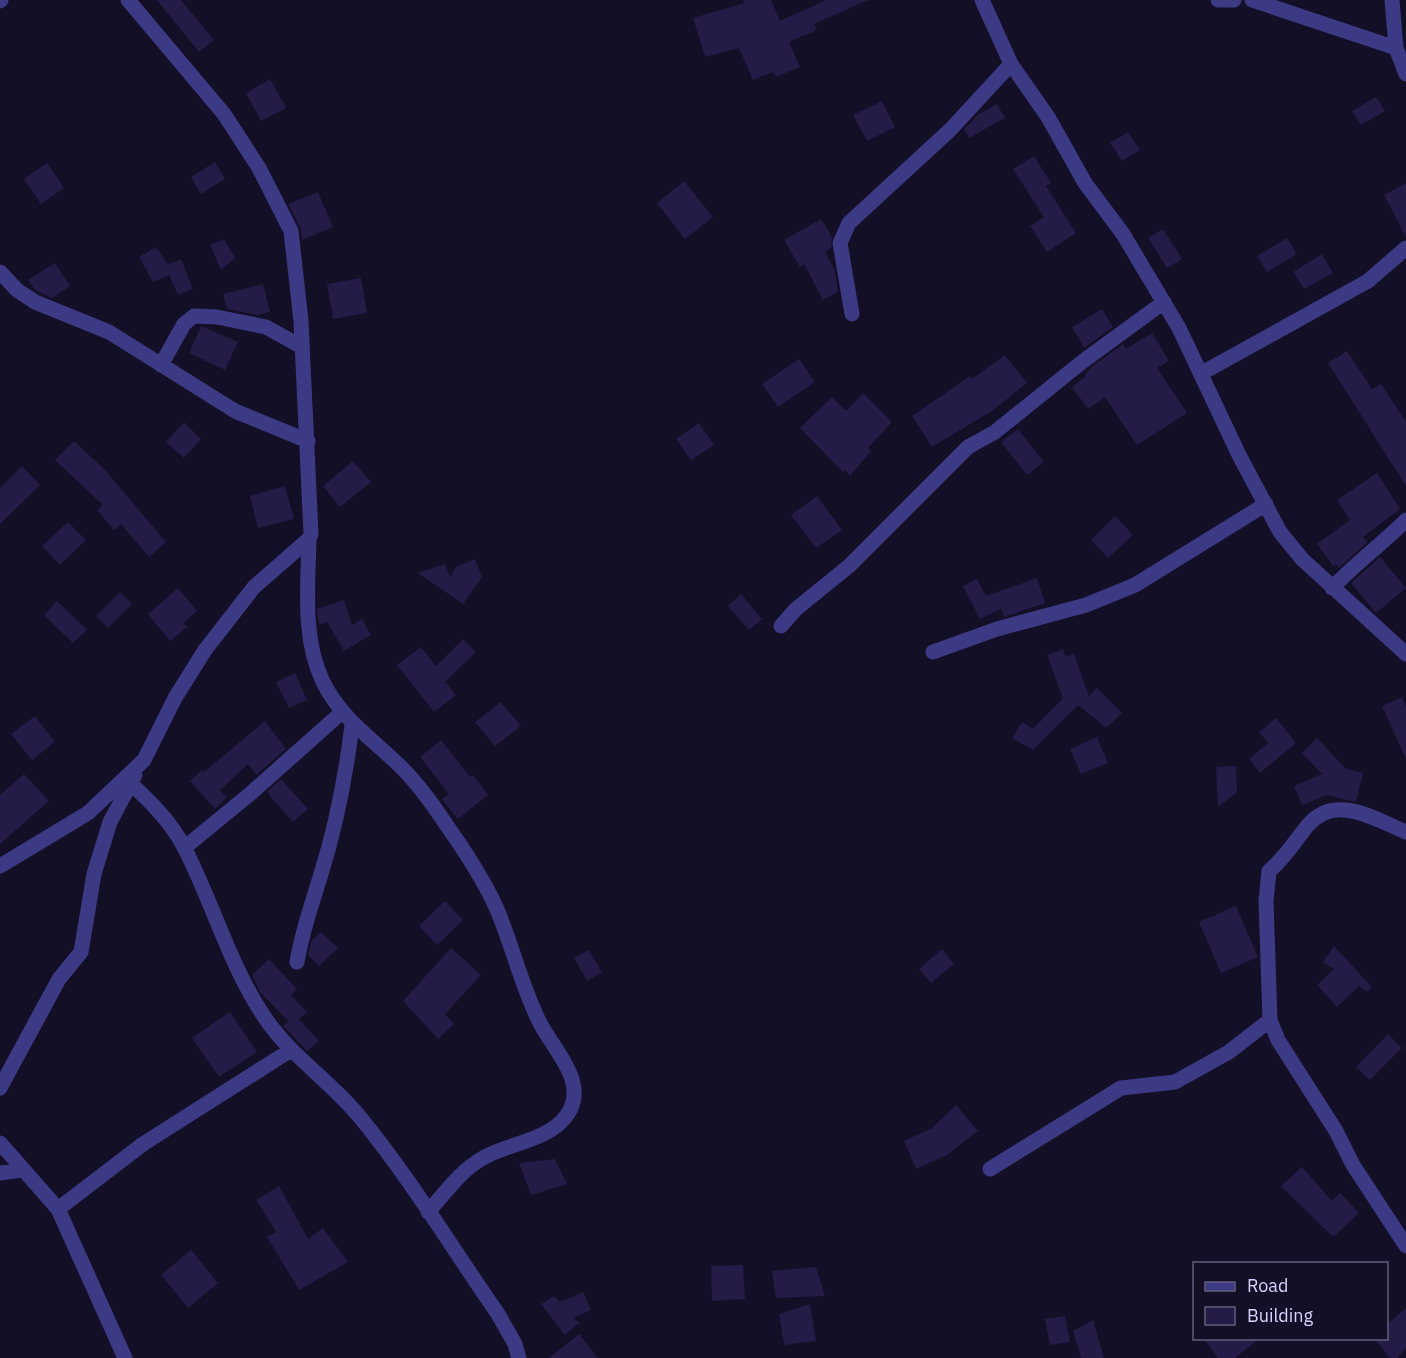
<svg xmlns="http://www.w3.org/2000/svg" width="1406" height="1358" viewBox="0 0 1406 1358" font-family="'IBM Plex Sans',sans-serif">
<style>
.building{fill:#241b47}
.lines{fill:none;stroke-linecap:round;stroke-linejoin:round}
.minor{stroke:#3d3a85;stroke-width:15}
</style>
<rect width="100%" height="100%" fill="#130f26"/>
<path class="building" d="M157,0H181L214,40L199,52Z
M743,0H771L780,21L826,0H868L814,24L817,30L789,42L800,67L776,77L773,72L753,80L739,48L705,57L693,18L744,3Z
M270,79L286,108L261,121L246,93Z
M1376,97L1385,111L1361,125L1352,111Z
M882,101L895,127L867,141L853,115Z
M997,104L1005,118L969,138L964,129L979,114Z
M1128,132L1140,150L1122,161L1110,143Z
M1034,156L1051,183L1046,186L1076,233L1047,252L1030,226L1044,217L1013,169Z
M215,162L225,179L201,194L191,177Z
M47,163L64,188L41,204L24,179Z
M684,181L713,217L685,239L657,203Z
M1406,183V237L1384,195Z
M318,192L333,227L302,240L300,227L288,204Z
M821,219L832,237L831,248L825,252L835,271L838,292L823,300L804,264L800,267L784,240Z
M1163,229L1182,259L1167,268L1148,238Z
M1287,238L1297,254L1267,272L1257,256Z
M224,239L235,258L221,270L210,245Z
M156,247L168,265L181,259L193,289L178,295L169,275L153,282L139,257Z
M1322,254L1333,273L1304,289L1293,272Z
M55,263L70,286L52,298L35,290L28,280Z
M361,278L367,313L333,319L327,284Z
M263,284L270,312L257,315L227,309L223,294Z
M1102,309L1113,327L1084,348L1072,327Z
M201,326L238,342L225,370L189,353Z
M1152,333L1169,361L1157,368L1187,413L1137,445L1105,397L1088,409L1072,387L1086,376L1085,374L1094,365L1123,344L1126,349Z
M1347,351L1372,389L1381,384L1406,422V486L1328,363Z
M1005,355L1027,383L992,411L932,447L912,416L970,376L972,379Z
M799,359L815,382L778,407L762,384Z
M863,393L892,422L868,448L871,451L850,476L845,470L843,472L800,428L832,397L846,411Z
M184,422L201,439L184,458L166,442Z
M699,423L714,445L691,460L676,439Z
M1018,429L1044,462L1027,475L1001,442Z
M74,441L105,470L166,542L149,557L121,524L114,530L97,510L103,505L55,460Z
M353,461L371,482L340,507L323,486Z
M22,466L40,485L0,524V488Z
M1377,473L1400,509L1363,537L1368,542L1339,568L1336,564L1333,566L1317,544L1350,520L1337,500Z
M285,486L294,519L258,528L250,496Z
M817,496L842,530L816,548L791,515Z
M1115,516L1133,535L1108,558L1091,540Z
M68,522L86,540L60,565L42,546Z
M1380,557L1406,588L1376,613L1351,583Z
M475,559L482,577L463,604L418,573L445,564L450,577L456,567Z
M1037,578L1045,603L1004,617L1001,609L980,619L963,586L977,579L986,596Z
M178,588L197,611L183,623L187,627L170,641L148,614Z
M120,592L132,604L108,628L96,616Z
M741,594L762,619L749,630L728,606Z
M344,600L352,625L362,619L371,635L344,651L327,622L319,625L317,609Z
M57,601L87,630L73,643L44,615Z
M463,639L476,652L445,682L456,695L434,712L397,665L421,647L436,666Z
M1063,649L1065,657L1074,654L1089,696L1097,688L1122,713L1106,728L1078,705L1033,750L1012,738L1022,722L1033,729L1063,698L1047,655Z
M295,673L307,700L289,708L276,682Z
M1402,697L1406,707V759L1382,706Z
M501,702L521,726L495,746L475,722Z
M35,716L55,742L32,760L11,734Z
M1276,718L1296,743L1260,773L1249,759L1268,743L1259,732Z
M265,721L286,749L256,775L248,764L220,790L227,797L215,809L190,781L202,770L204,772Z
M1097,737L1108,763L1081,774L1070,749Z
M1317,738L1345,768L1363,773L1356,802L1327,795L1302,805L1294,786L1322,774L1302,753Z
M441,740L470,777L473,775L488,795L458,819L442,799L449,794L420,757Z
M1236,766L1237,792L1218,807L1216,767Z
M24,774L49,801L0,844V795Z
M281,779L308,809L293,822L269,795L268,791Z
M445,901L463,920L437,945L419,926Z
M1236,906L1258,957L1221,973L1199,922Z
M321,932L338,948L319,966L308,955L311,941Z
M1334,946L1372,987L1367,992L1359,986L1337,1007L1317,985L1334,969L1323,962Z
M451,948L481,975L445,1014L454,1024L438,1039L403,1001Z
M942,949L954,964L931,983L919,969Z
M589,950L602,972L587,981L574,958Z
M269,959L297,989L291,995L307,1012L299,1019L319,1041L307,1051L283,1026L288,1021L260,992L252,975Z
M230,1012L257,1052L219,1077L192,1038Z
M1388,1034L1402,1048L1370,1080L1356,1067Z
M956,1105L978,1131L947,1155L916,1169L904,1141L932,1128Z
M555,1159L567,1184L531,1195L519,1163Z
M1302,1167L1332,1201L1340,1193L1359,1213L1333,1237L1281,1186Z
M279,1186L308,1239L323,1228L348,1262L299,1290L267,1237L276,1232L256,1200Z
M191,1250L218,1283L188,1308L161,1275Z
M743,1265L745,1299L712,1301L711,1266Z
M816,1267L825,1296L776,1298L772,1271Z
M583,1292L591,1310L574,1318L579,1323L565,1335L541,1304L554,1296L560,1302Z
M810,1304L816,1341L784,1345L779,1314Z
M1406,1308V1348L1397,1358H1390L1374,1338H1386V1325Z
M1065,1316L1070,1342L1050,1345L1045,1319Z
M1093,1320L1104,1358H1081L1073,1331Z
M579,1334L598,1358H549Z
M1203,1338H1260L1235,1358H1218Z"/>
<g class="lines">
<path class="minor" d="M982,0L1011,64L1048,117L1085,183L1123,234L1179,328L1239,455L1280,532L1302,559L1406,654
M1218,0H1234
M1252,0L1396,48
M1392,0L1396,48L1406,74
M0,1L1,0
M0,272L17,290L35,302L109,332L235,411L308,441
M852,314L840,243L849,223L950,130L1011,64
M161,365L184,324L194,316L217,317L266,327L302,347
M1202,373L1368,281L1406,248
M309,539C308,586 302,638 323,682C342,720 373,739 402,768C421,787 437,811 452,833C468,856 484,881 496,907C512,944 521,985 539,1021C552,1049 590,1082 567,1115C549,1141 508,1143 483,1158C461,1170 445,1193 428,1212
M1332,588C1356,563 1382,544 1406,520
M781,626L796,609L849,566L968,447L995,432L1082,362L1164,302
M933,652L997,629L1086,605L1135,585L1266,504
M130,783C151,802 172,823 185,849C214,906 229,964 265,1018C291,1056 330,1081 359,1116C410,1178 452,1248 498,1314L515,1344L519,1358
M1406,832C1375,819 1335,793 1308,825C1295,841 1285,858 1269,871L1266,901L1270,1020L1278,1040L1336,1131L1353,1165L1406,1246
M184,848L250,794L341,713
M0,866L88,813L144,760L175,698L205,650L254,587L309,539L311,534L301,321L291,231L259,168L224,114L128,0
M297,962C302,931 312,904 321,874C336,826 346,774 352,725
M0,1088L59,979L81,952L94,874L110,822L135,775
M0,1143L58,1209L125,1358
M990,1169L1121,1088L1175,1082L1229,1052L1270,1020
M0,1173L21,1170
M58,1209L143,1144L291,1050"/>
</g>
<rect x="1193" y="1262" width="195" height="78" fill="#130f26" stroke="#625e7d" stroke-width="1.5"/>
<rect x="1205" y="1282" width="30" height="9" fill="#3d3a85" stroke="#625e7d" stroke-width="1.5"/>
<text x="1247" y="1292" font-size="18" fill="#d9d4ff">Road</text>
<rect x="1205" y="1307" width="30" height="18" fill="#241b47" stroke="#625e7d" stroke-width="1.5"/>
<text x="1247" y="1322" font-size="18" fill="#d9d4ff">Building</text>
</svg>
